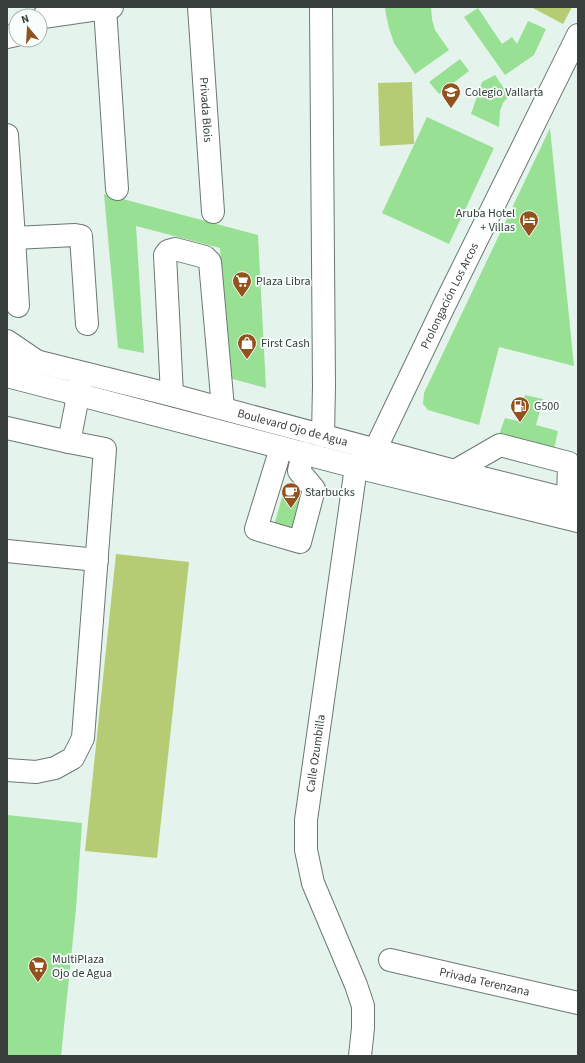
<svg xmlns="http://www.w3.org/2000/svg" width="585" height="1063" viewBox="0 0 585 1063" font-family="'Source Sans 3',sans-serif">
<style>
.green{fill:#b6cc74}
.building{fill:#98e093}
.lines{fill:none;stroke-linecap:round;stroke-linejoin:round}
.minor-casing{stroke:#6b7871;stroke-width:24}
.major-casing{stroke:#6b7871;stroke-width:24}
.minor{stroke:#fff;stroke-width:22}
.major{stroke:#fff;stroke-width:22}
.labels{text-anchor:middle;stroke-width:3.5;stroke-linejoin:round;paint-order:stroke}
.poi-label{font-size:12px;fill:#383e3c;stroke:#f8fefb;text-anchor:start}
.street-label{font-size:12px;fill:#383e3c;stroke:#f8fefb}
</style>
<rect width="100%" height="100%" fill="#e4f4ec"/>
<path class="green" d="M531,7H572L563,24Z
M412,82L414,144L380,146L378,83Z
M116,554L189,562L157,858L85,851Z"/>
<path class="building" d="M385,7H431L432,19L435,30L449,50L415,74L394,43L389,28L386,15Z
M478,8L502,44L512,37L517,44L528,21L546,29L534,55L505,75L464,17Z
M460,59L469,71L439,94L429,82Z
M495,75L509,96L503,103L500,111L499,127L471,114L482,82Z
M427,117L494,148L449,244L382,213Z
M550,128L574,366L499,347L479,425L428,410L423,404L424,393Z
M104,194L258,235L266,388L229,378L220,248L136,226L144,353L118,348Z
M525,395L543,399L536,425L558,431L554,449L499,435L505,418L518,421Z
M286,483L308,490L297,536L273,529Z
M7,815L82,823L76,909L61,1056H7Z"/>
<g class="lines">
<defs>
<g id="minor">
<path id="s1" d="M199,7L213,212"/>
<path d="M321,7L324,385L323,436"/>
<path d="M105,8L117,189"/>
<path d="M43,17L112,7"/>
<path d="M7,37L16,35"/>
<path d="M7,135L14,238L18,306"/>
<path d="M14,238L75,235L81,236L87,324"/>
<path d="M7,341L35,360"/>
<path d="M172,395L165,255L168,251L175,249L205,257L210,262L223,408"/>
<path d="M7,428L69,442L105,449L83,738L73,758L55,768L36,772L7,770"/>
<path d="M69,442L82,376"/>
<path d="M281,448L256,529L300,542L314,489L299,471L303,453"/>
<path d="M455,471L500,445L569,463L568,499L563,517"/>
<path d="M7,551L97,560"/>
<path id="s2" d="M390,960L578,1003"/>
<path id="s3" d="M360,1056L363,1028V1006L356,985L313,883L306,850V820L356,467L375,450L444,306L578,35"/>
</g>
<g id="major">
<path id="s4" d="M7,354L172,395L455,471L578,502"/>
<path d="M7,376L356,467L578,521"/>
</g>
</defs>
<use href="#minor" class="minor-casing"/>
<use href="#major" class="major-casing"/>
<use href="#minor" class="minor"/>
<use href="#major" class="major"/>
</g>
<defs>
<symbol id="school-pin" viewBox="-11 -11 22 30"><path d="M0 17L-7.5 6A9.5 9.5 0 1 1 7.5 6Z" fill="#93511d" stroke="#f8fefb"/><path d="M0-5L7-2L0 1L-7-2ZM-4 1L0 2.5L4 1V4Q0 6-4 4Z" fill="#fff"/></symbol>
<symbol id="hotel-pin" viewBox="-11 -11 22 30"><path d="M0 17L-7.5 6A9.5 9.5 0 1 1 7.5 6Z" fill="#93511d" stroke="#f8fefb"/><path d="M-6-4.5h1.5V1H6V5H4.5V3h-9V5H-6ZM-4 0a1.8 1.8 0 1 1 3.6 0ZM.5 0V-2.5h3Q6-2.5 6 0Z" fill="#fff"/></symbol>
<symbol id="supermarket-pin" viewBox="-11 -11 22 30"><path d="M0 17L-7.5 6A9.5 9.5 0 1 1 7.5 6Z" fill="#93511d" stroke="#f8fefb"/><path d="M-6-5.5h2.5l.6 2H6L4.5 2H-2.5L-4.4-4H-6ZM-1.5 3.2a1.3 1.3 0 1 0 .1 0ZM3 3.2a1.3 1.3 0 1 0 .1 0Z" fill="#fff"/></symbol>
<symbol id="shop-pin" viewBox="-11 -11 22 30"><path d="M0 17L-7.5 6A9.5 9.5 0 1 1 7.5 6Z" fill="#93511d" stroke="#f8fefb"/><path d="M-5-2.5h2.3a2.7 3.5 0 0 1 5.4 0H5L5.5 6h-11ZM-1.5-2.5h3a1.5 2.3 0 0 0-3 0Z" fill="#fff"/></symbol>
<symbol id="fuel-pin" viewBox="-11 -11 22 30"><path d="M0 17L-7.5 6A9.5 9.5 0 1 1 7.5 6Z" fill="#93511d" stroke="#f8fefb"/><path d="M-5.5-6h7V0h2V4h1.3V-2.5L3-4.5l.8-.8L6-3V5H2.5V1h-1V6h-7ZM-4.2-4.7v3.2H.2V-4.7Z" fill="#fff"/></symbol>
<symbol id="cafe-pin" viewBox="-11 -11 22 30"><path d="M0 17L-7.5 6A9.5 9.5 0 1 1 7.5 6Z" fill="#93511d" stroke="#f8fefb"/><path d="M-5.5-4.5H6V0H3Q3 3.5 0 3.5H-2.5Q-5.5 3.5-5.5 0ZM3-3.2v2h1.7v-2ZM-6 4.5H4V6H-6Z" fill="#fff"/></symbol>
</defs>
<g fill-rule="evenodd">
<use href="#school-pin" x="440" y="81" width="22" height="30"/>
<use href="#hotel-pin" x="518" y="209" width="22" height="30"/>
<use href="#supermarket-pin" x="231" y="270" width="22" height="30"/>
<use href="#shop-pin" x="236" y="332" width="22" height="30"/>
<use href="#fuel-pin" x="509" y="395" width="22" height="30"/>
<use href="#cafe-pin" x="280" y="481" width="22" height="30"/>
<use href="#supermarket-pin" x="27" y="955" width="22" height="30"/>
</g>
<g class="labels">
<g class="poi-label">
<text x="465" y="96">Colegio Vallarta</text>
<text x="515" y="217" text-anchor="end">Aruba Hotel<tspan x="515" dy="14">+ Villas</tspan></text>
<text x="256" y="285">Plaza Libra</text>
<text x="261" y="347">First Cash</text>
<text x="534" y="410">G500</text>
<text x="305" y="496">Starbucks</text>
<text x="52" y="963">MultiPlaza<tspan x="52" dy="14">Ojo de Agua</tspan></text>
</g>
<g class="street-label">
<text dy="4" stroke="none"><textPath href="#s1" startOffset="103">Privada Blois</textPath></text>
<text dy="4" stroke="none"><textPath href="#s3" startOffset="800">Prolongación Los Arcos</textPath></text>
<text dy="4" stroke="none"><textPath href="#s4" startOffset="295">Boulevard Ojo de Agua</textPath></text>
<text dy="4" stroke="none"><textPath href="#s3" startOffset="314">Calle Ozumbilla</textPath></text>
<text dy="4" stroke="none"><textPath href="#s2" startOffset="97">Privada Terenzana</textPath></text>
</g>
</g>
<rect width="585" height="1063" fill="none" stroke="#383e3c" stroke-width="16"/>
<g transform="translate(28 28) rotate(342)"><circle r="19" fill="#f8fefb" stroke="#abb1af"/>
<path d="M0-3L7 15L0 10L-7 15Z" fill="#93511d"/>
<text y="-6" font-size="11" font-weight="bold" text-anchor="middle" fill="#383e3c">N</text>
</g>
</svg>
